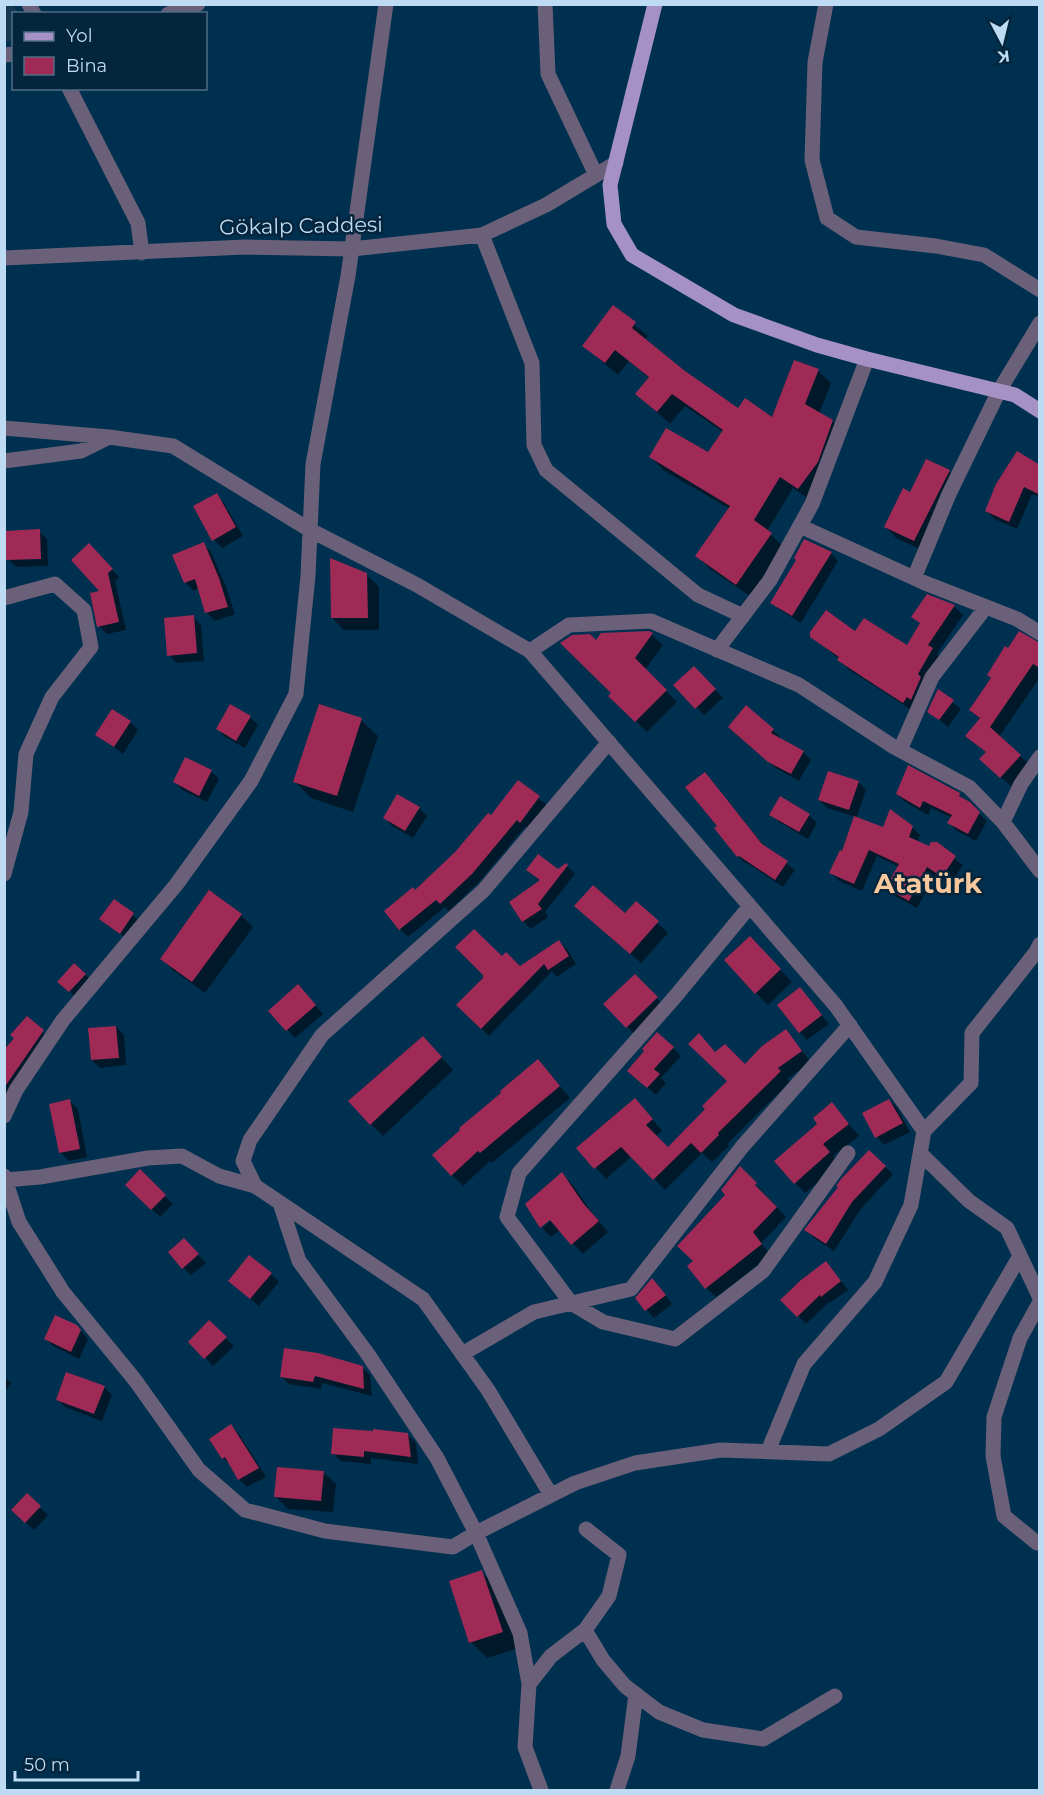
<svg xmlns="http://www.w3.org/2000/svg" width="1044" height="1795" viewBox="0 0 1044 1795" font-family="Montserrat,sans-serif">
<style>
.built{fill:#153953}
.shadow{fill:#0007}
.building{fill:#9f2a55}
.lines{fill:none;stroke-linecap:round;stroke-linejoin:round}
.minor{stroke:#6a6079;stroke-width:15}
.major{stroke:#a691c5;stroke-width:15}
.labels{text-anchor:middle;stroke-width:5;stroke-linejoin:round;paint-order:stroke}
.street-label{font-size:21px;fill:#bddbf3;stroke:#05253c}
.district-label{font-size:27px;font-weight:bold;fill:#f8c79b;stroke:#05253c}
</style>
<rect width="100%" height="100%" fill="#00304f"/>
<path class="built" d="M4,5H13L18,13L14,14L13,40L5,42Z"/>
<path class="shadow" d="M613,307L648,336L645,340L684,372L739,410L773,419L818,371L831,383L819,414L832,421L845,434L811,501L793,488L767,531L784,547L750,596L710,569L697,556L730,509L663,470L651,457L708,454L723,432L685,406L670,424L637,394L650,379L629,361L618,375L584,346Z
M1040,466V497L1032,494L1017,529L994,519L987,511Z
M949,471L959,482L924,551L896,538L886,527L910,494Z
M216,495L224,503L243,536L222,548L214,540Z
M39,531L47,539L48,566L16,567L8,559Z
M203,544L211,552L226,587L235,614L215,621L207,613L199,588L194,591L186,583L174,556Z
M97,553L119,577L115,581L126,630L107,634L99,626L102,591Z
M831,553L838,561L801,623L780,610L772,602Z
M367,575L379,587V630H344L332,618Z
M954,606L963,615L937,654L942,659L913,711L848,669L839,659L812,636L856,633L907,647L921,624L913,617Z
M193,617L201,625L204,661L177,663L169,655Z
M649,632L663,645L645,670L677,702L647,732L610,696L613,693L596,642Z
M1040,644V677L999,737L1030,765L1011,786L991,769L987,753L967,736L981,720L971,710Z
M694,668L723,698L704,715L675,685Z
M938,691L961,709L948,727L929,711Z
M250,717L258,725L245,748L225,737L218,729Z
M361,720L378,736L353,812L311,798L295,782Z
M130,722L138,730L123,754L97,734Z
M773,730L781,738L779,739L803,752L811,760L799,781L777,769L737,735Z
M211,771L219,779L207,802L182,790L175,782Z
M518,782L547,805L529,829L525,827L479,882L449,911L445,907L408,937L400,929L416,892L492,817Z
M712,782L765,847L795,870L783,887L747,863L746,864L738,856L719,827Z
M858,782L866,790L856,819L884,828L912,827L920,835L918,841L929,848L936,844L963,865L950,884L936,874L917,908L895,896L887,888L899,867L877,856L862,891L839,881L831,873L843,853L856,817L827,808L819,800Z
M897,794L959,795L987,821L976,841L957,831L949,823L952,818L931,808L928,815L905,802Z
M419,808L427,816L413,838L392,826L385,818Z
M771,814L809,815L817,823L808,839L779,822Z
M566,865L575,874L545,912L548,917L531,929L523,921L541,882L528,869L558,870Z
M114,901L141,922L128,940L101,919Z
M636,903L668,933L641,963L587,916L625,915Z
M241,915L253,927L205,993L174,971L162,959Z
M559,942L567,949L576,964L557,977L552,971L489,1036L458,1005L502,958L520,968Z
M762,950L792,982L768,1005L756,993Z
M75,965L93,982L78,999L59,981Z
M635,976L669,1011L639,1039L605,1004Z
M800,989L829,1024L807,1040L800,1032Z
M306,994L323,1014L295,1038L270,1011Z
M27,1018L51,1040L4,1098V1053L16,1038Z
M116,1027L124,1035L126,1065L100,1068L92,1060Z
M786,1031L811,1062L787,1079L790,1082L727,1144L729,1146L712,1162L702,1153L665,1190L632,1156L606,1179L578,1148L645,1110L662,1131L656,1136L668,1149L708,1109L729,1081L699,1035L716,1053L745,1066Z
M673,1048L681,1056L661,1078L666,1083L656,1095L637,1078Z
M435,1050L453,1070L383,1136L371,1124Z
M549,1073L570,1098L492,1163L490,1161L463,1186L452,1175Z
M889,1100L897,1108L910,1132L884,1145L877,1137Z
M70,1101L78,1109L87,1157L69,1161L61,1153L51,1105Z
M832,1104L859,1136L833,1156L840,1164L805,1193L795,1183L819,1124Z
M869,1152L893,1174L860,1210L834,1251L814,1238L806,1230Z
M740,1168L786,1217L761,1243L771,1255L716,1297L706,1288L727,1195Z
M140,1172L173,1204L160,1217L127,1185Z
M562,1174L572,1184L594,1215L608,1232L583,1254L560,1230L551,1237L542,1228L556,1216Z
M192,1248L206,1263L191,1275L183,1268Z
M833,1271L848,1290L830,1303L829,1302L806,1324L782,1300Z
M271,1274L279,1282L259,1306L238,1288Z
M660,1288L672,1304L654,1318L636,1298Z
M209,1322L234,1346L213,1366L190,1342Z
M77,1326L88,1339L79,1359L53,1346L46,1339Z
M362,1367L370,1375L372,1396L322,1383L321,1389L289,1384L281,1376Z
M4,1377L11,1383L4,1394Z
M104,1387L112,1395L102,1421L65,1407L57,1399Z
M231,1426L239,1434L266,1477L247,1487L239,1479L231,1465L223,1458Z
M408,1435L416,1443L418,1464L371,1458V1464L341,1461L333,1453Z
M323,1472L336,1484L333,1512L288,1509L276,1497Z
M27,1495L48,1515L34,1530L21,1518Z
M481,1572L498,1588L519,1648L487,1658L471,1642Z"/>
<path class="building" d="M613,305L636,322L632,328L685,371L738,408L745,398L772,417L794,360L819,369L805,404L833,420L818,462L798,489L780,477L754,520L772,533L736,585L695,556L730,506L649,457L666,428L708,452L723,430L672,394L657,412L635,394L649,377L615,350L605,363L582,346Z
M1017,451L1040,465V495L1024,487L1009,522L985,511L996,484Z
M926,459L950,470L914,541L884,527L903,488L910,492Z
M217,493L236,527L212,541L193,506Z
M40,529L41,559L6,560L5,531Z
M804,539L832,552L792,616L770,603L796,560L794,558Z
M204,542L219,578L228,607L205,613L195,579L184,583L172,555Z
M89,543L113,569L108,573L119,622L97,627L90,593L99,591L71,560Z
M330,558L367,573L368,618H331Z
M927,594L955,605L928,645L933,648L918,674L921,677L911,700L907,697L903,703L878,687L837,660L839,657L810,637V632L826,610L855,631L864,618L907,645L920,623L911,617Z
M194,615L197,653L167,656L164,618Z
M649,631L653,633L635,658L667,690L635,722L608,696L611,693L560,643L572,635L590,634L596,640L601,633Z
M1019,631L1040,643V668L1033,664L990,727L1021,755L1000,778L979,759L986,752L965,736L980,718L969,710L991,678L987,675L1005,646L1008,648Z
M694,666L716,689L695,709L673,685Z
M938,689L954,700L939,720L927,712Z
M230,704L251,716L236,741L216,729Z
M319,704L362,718L337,796L293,782Z
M746,705L774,729L771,733L804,751L791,774L768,762L728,727Z
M112,709L131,721L114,747L95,735Z
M185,757L212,770L199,796L173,782Z
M908,765L960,793L959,796L970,802L980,812L968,834L947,823L952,815L923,801L920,808L896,794Z
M828,771L859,781L849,810L818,800Z
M705,772L762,844L788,861L775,880L739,856L737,857L714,828L717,826L685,787Z
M518,780L540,796L520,823L517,820L472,874L440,904L436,900L399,930L384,911L413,887L415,890L455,852L488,813L491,815Z
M397,794L420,807L405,831L383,818Z
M780,796L810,814L799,832L769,815Z
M890,809L913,826L909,837L929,846L931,842H937L956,856L942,877L927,867L909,901L885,888L899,864L869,850L854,884L829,873L840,850L842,851L854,816L883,827Z
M538,854L558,869L566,863L568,865L538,904L542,909L522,922L509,902L540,880L526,870Z
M593,885L625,913L636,901L659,921L630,954L574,906Z
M209,890L242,914L192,982L160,959Z
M114,899L134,913L120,934L99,919Z
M474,929L502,956L506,952L520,966L559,940L569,956L548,970L544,964L481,1029L456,1005L483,978V975L455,947Z
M750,936L781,969L755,994L724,960Z
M74,963L86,974L69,992L57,982Z
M635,974L658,997L626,1028L603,1004Z
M298,984L316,1005L286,1031L268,1011Z
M800,987L822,1015L799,1033L777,1005Z
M27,1016L44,1030L4,1088V1050L14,1038L10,1035Z
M116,1026L119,1058L91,1060L88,1028Z
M786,1029L802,1051L778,1068L781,1071L718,1133L719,1135L701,1153L691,1143L653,1180L621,1147L594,1169L576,1148L635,1098L653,1119L646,1125L668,1147L705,1109L702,1106L727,1081L688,1044L699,1033L715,1052L725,1044L745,1064L762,1046Z
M657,1032L674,1047L654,1069L660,1074L647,1088L627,1071L644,1051L642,1049Z
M423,1036L442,1057L370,1125L348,1101Z
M538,1059L560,1086L480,1153L478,1151L451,1176L432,1155L460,1130L459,1128L501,1093L500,1091Z
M70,1099L80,1149L59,1153L49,1104Z
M889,1099L903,1123L875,1138L862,1113Z
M832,1102L849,1124L823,1144L830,1152L794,1184L774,1161L817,1124L813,1118Z
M869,1150L886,1166L852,1202L826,1244L804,1230L838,1187L836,1186L841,1179Z
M740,1166L757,1183L755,1185L777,1207L753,1232L762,1244L705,1289L687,1266L693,1261L677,1246L725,1195L721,1190Z
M140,1169L166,1195L151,1210L125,1185Z
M562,1172L583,1203L599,1221L571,1245L550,1220L540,1228L525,1204Z
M184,1238L199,1254L182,1269L168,1252Z
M249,1255L272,1273L250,1299L228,1281Z
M826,1261L841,1281L821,1297L820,1295L797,1317L780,1300L801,1280Z
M652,1278L666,1295L645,1311L635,1298Z
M55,1315L77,1325L81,1330L71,1352L44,1339Z
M209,1320L227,1337L204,1359L188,1342Z
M284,1348L318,1353L363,1366L364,1389L315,1376L313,1382L280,1377Z
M66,1372L105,1386L94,1414L56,1400Z
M231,1424L259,1468L238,1480L225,1457L222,1459L209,1439Z
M333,1428L373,1431V1429L408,1433L411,1457L364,1451V1457L331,1454Z
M277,1467L324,1471L321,1501L274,1497Z
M27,1493L41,1506L25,1523L11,1510Z
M482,1570L503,1632L469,1643L449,1581Z"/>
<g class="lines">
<path class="minor" d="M29,4L34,14
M545,4L548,74L596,175
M826,4L815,62L812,160L827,218L856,237L936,246L984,255L1040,290
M168,14L198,4
M4,55L14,54
M69,88L138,223L142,253
M482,235L532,363L534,445L546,470L698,595L743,616
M4,258L245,247L352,249L482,235L546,205L616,163
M4,428L109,437L173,446L310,530L417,585L530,651L836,1006L924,1131
M4,461L81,451L109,437
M800,526L925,583L1017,619L1040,633
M914,578L949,494L999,391L1040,323
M4,598L55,584L84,610L91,647L52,697L26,754L21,812L4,874
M717,650L770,580L812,504L867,359
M530,651L569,625L651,621L799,685L894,747L969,787L1003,822L1040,871
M900,750L932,677L986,607
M1003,822L1021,784L1040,757
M750,906L674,998L519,1173L507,1217L571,1303L603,1322L675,1339L763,1271L848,1153
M4,1116L16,1090L63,1020L176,885L251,781L296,694L308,576L313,464L348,276L386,4
M920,1153L969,1201L1007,1228L1040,1298
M4,1176L19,1222L63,1292L135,1380L199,1470L245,1510L325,1531L453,1547L476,1533L575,1483L635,1463L721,1450L829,1454L879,1429L946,1382L1020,1256
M6,1180L40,1177L148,1158L182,1156L219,1176L255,1186
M280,1203L299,1261L367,1353L437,1458L476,1533L520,1633L529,1684L525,1747L541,1790
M462,1354L534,1312L631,1289L742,1147L850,1025
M768,1451L804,1364L875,1282L911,1205L924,1131L971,1083L972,1033L1036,952L1040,944
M551,1495L488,1390L423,1299L255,1186L243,1161L250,1140L322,1035L483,891L609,742
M1037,1543L1004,1516L993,1456L994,1417L1020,1338L1040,1302
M585,1630L603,1660L625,1686L659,1712L703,1730L763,1739L835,1696
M529,1684L551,1656L585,1630L609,1596L619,1555L586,1529
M617,1790L628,1756L636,1694"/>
<path class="major" d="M655,4L610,185L614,224L632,255L734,315L817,345L867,359L1015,395L1040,411"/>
</g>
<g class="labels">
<g class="street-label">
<text transform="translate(301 226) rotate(-1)" y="7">Gökalp Caddesi</text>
</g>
<g class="district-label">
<text x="928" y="893">Atatürk</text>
</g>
</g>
<rect width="1044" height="1795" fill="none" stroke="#bddbf3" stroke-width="12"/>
<rect x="12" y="12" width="195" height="78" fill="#05253c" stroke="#4f6e85" stroke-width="1.5"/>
<rect x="24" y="32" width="30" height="9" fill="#a691c5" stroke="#4f6e85" stroke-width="1.5"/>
<text x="66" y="42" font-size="18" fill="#bddbf3">Yol</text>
<rect x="24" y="57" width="30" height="18" fill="#9f2a55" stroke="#4f6e85" stroke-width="1.5"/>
<text x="66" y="72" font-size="18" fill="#bddbf3">Bina</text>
<g transform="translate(1002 42) rotate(173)" stroke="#05253c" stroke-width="4.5" paint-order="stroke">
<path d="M0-4.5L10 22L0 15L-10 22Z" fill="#bddbf3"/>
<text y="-9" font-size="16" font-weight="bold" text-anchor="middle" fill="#bddbf3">K</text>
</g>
<path d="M15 1771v9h123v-9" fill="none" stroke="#bddbf3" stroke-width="3"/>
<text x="24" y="1771" font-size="18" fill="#bddbf3" stroke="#05253c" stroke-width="4.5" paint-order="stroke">50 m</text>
</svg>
